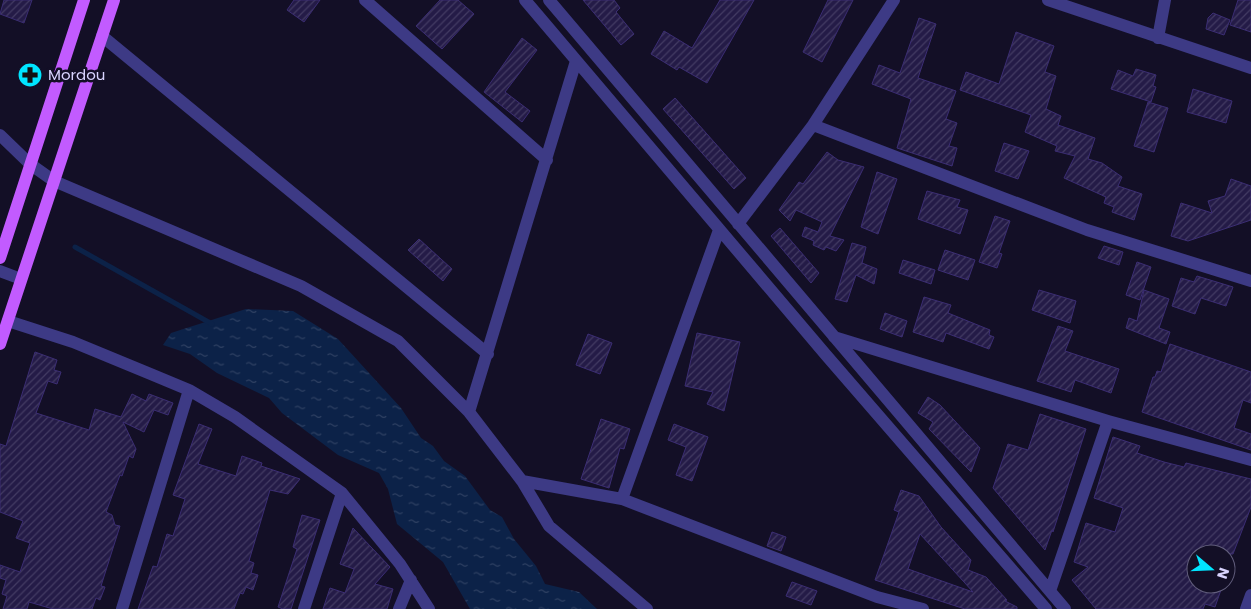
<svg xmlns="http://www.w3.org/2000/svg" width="1251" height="609" viewBox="0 0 1251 609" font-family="Poppins,sans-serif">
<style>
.water{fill:url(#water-ripples)}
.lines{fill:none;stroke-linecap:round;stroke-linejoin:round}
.stream{stroke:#0c2248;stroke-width:5}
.building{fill:url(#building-hatch);stroke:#3b2d73;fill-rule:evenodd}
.minor{stroke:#3d3a85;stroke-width:12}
.major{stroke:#c25bff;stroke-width:12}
.labels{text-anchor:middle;stroke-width:5;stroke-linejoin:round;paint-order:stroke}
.poi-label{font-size:15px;fill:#d9d4ff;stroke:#130f26;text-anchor:start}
</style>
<defs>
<pattern id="water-ripples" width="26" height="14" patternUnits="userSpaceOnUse" patternTransform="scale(1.25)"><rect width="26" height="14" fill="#0c2248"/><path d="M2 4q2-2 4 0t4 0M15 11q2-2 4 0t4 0" fill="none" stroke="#2f4163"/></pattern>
<pattern id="building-hatch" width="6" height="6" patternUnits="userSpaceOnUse" patternTransform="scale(1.25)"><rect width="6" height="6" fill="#241b47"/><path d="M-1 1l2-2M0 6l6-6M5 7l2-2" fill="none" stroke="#433b63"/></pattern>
</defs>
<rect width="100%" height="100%" fill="#130f26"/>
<path class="water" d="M246,309L293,311L338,339L401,408L421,438L433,446L444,461L465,476L490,510L502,517L514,539L536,566L545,584L579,592L597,609H470L443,562L397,524L388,489L379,473L338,455L282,413L269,398L217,373L190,354L163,345L171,333Z"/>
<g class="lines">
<path class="stream" d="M75,247L212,324"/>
</g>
<path class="building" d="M4,0H32L24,23L0,14Z
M294,0H320L304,22L287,10Z
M440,0H458L474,14L442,49L416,26Z
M583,0H614L620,8L616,12L634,34L621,45Z
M720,0H754L707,83L679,67L677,70L651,54L664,31L692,48Z
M828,0H853L822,62L803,52Z
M1238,0H1251V32L1230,25Z
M1213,13L1230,20L1224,35L1206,29L1208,18Z
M919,18L936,24L918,78L956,91L946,119L957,123L949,146L957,148L952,166L897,148L911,99L872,84L879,65L900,73Z
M1016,32L1054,46L1045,72L1056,76L1046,109L1061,116L1058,125L1095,138L1088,159L1102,163L1122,177L1118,186L1142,194L1134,220L1112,212L1114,207L1104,203L1106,197L1064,178L1075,156L1055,151L1057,146L1025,132L1031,115L960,90L966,72L999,84Z
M522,38L537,50L505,92L530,111L522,122L484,92Z
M1136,69L1156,75L1153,86L1156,87L1151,102L1111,89L1118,70L1133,76Z
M1193,89L1232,101L1226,123L1187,112Z
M675,98L746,178L734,189L663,109Z
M1148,102L1168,108L1154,152L1134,146Z
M1004,143L1029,151L1018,179L995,171Z
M827,152L838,160L864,167L830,236L844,240L836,251L826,247L824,250L813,245L814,241L802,236L805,227L818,232L822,222L796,210L790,221L779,210L799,182L803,184Z
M877,172L897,179L878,234L861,227Z
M1231,179L1251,186V220L1188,241L1171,236L1181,203L1212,213L1208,201L1225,196Z
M927,191L960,200L957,207L968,210L960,234L918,219Z
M995,216L1010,221L999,253L1002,254L997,268L979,262Z
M780,228L819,273L811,283L771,236Z
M419,239L452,269L443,281L408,250Z
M852,243L866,247L862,263L877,269L874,284L856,275L847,302L835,299Z
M1104,246L1123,252L1119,265L1098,258Z
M945,250L975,260L968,280L938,270Z
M903,260L935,270L931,284L899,273Z
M1137,262L1151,267L1140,300L1126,295Z
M1197,276L1233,287L1226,306L1201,298L1195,314L1172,306L1181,278L1194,282Z
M1039,290L1076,301L1070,323L1032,310Z
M1144,290L1169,299L1159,328L1170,332L1166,344L1126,328L1129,318L1137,321Z
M924,297L951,305L948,313L990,330L989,335L994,337L989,349L946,333L943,342L913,332Z
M885,313L907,321L902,337L880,329Z
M1058,326L1073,331L1065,351L1119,369L1111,393L1075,380L1071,392L1037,381Z
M697,333L740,342L724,411L707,404L713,392L685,386Z
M588,334L612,343L600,374L576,365Z
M1170,344L1251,372V403L1243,400L1234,428L1251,434V450L1142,412L1153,377H1155L1157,371L1161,372Z
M35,352L57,360L54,370L61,372L57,384L48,381L36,413L89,430L95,409L121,417L132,394L146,401L149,394L173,403L168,415L154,410L144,432L123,422L136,449L133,458L129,456L122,476L120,475L106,512L112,515L115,525L120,526L101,586L105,587L100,600L96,598L92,609H53L29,602L27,609H3L7,596L2,594L6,580L0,578V565L20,572L30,543L16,538L23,521L0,512V444L6,446Z
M928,397L940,405L980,448L971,472L929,429L933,422L918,413Z
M1040,414L1086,429L1053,532L1052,530L1045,550L993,488L1008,444L1028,450Z
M601,419L630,429L624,449L620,448L609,488L581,479Z
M199,424L212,429L198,464L236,476L242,456L262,463L261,466L300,479L288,494L270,490L249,561L254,563L251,573L258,575L253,590L246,587L243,594L240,593L234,609H138L153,566L157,567L167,534L173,536L185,499L173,495Z
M674,424L708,437L692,481L676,475L686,447L668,440Z
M1113,437L1140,446L1137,453L1164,462L1184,467L1186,463L1251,479V507L1233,554H1196V584H1223L1215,607L1205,604L1203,609H1096L1072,580L1088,567L1074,562L1086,523L1115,532L1123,508L1094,498Z
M901,490L919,496L941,527L971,560L968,570L986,577L1007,600L1005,601L1017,607V609H965L875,580L899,512L894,510ZM920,534L964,582L973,592L908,569Z
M302,515L320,520L291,609H283L278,607L297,549L293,547Z
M353,528L390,567L375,584L393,589L387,609H323L330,588L345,593L354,569L340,564Z
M772,532L786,537L781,551L767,546Z
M792,582L817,591L811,605L786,596Z"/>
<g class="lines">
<path class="minor" d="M365,0L547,160
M525,0L826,355L1046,609
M549,0L1065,609
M1048,0L1251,68
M102,36L488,354
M1158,38L1165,0
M813,125L1087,230L1251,281
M0,135L30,164L54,181L301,286L398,341L469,412L522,481L549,526L647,609
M738,224L813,125L894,0
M0,271L21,279
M8,321L73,342L153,375L189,390L235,417L342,493L400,564L429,609
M834,337L1108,421L1251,460
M469,412L576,61
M522,481L622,499L877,597L923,609
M622,499L719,230
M1050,591L1108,421
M122,609L189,390
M304,609L342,493
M399,609L411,580
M1246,609L1251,595"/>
<path class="major" d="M0,258L84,0
M0,344L114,0"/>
</g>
<defs>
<symbol id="pharmacy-disc" viewBox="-11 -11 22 22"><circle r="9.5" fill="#00e5ff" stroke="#130f26"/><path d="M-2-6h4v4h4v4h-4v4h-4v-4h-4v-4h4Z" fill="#111"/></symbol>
</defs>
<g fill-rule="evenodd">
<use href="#pharmacy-disc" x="16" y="61" width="28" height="28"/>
</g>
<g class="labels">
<g class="poi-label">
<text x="48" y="80">Mordou</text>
</g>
</g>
<g transform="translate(1211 569) rotate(109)"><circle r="24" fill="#130f26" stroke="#625e7d"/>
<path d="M0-4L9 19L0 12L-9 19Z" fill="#00e5ff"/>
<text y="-8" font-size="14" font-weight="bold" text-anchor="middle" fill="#d9d4ff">N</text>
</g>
</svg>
